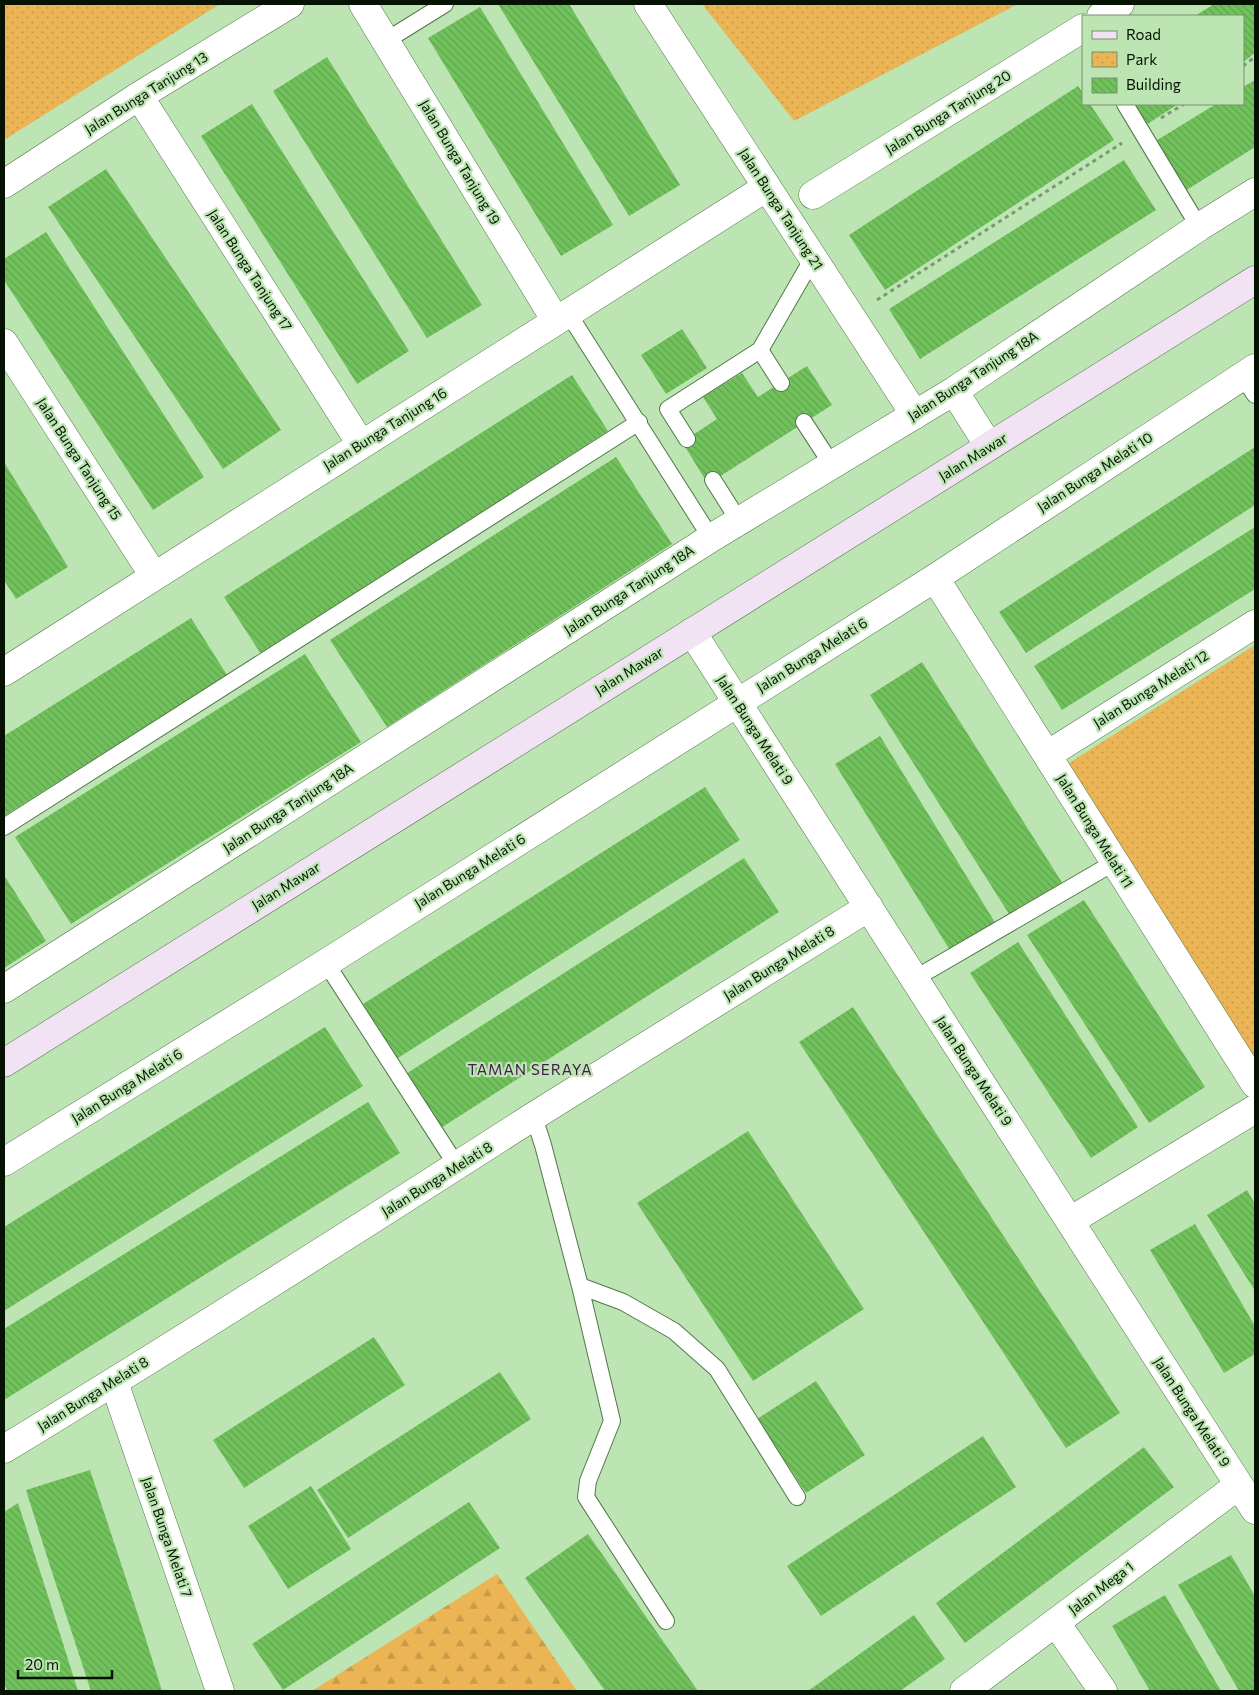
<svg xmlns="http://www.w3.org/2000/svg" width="1259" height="1695" viewBox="0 0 1259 1695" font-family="Commissioner,sans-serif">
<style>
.forest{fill:url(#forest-firs)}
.park{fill:url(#park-dots)}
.building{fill:url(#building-back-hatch)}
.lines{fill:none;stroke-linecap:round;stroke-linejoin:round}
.lane-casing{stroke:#53774a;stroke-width:18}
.street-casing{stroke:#53774a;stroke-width:29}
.secondary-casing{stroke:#53774a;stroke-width:29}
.path{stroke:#7b9974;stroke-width:3;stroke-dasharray:4 4;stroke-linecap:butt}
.lane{stroke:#fff;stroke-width:16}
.street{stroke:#fff;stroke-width:28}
.secondary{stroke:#f1e3f4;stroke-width:28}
.labels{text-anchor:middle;stroke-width:4.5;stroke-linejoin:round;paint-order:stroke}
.street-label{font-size:14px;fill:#061303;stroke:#bde5b3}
.neighbourhood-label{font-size:15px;letter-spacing:1px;fill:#43194d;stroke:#bde5b3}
</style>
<defs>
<pattern id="forest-firs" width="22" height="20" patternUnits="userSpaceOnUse" patternTransform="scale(1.25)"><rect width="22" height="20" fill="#ebb556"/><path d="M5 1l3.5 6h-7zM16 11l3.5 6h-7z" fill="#c89b49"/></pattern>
<pattern id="park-dots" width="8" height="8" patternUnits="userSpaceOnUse" patternTransform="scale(1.25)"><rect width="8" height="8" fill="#ebb556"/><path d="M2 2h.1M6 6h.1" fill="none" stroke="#c89b49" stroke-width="1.8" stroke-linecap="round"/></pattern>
<pattern id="building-back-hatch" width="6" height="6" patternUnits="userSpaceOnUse" patternTransform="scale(1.25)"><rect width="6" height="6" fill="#71c15c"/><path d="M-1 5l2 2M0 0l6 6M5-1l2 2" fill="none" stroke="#60a54e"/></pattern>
</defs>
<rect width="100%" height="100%" fill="#bde5b3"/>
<path class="forest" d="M497,1574L577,1691H312Z"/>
<path class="park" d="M4,4H220L4,140Z
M702,4H1018L794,121Z
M1255,645V1079L1066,765Z"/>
<path class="building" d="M498,4H569L680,185L629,216Z
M1214,4H1255V53L1243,62V16H1195Z
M480,7L613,225L561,256L428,38Z
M327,57L482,305L427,338L273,91Z
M1255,80V147L1185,191L1154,142L1216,104H1243V87Z
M1078,86L1083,93V104H1090L1114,140L885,290L849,235Z
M252,104L409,351L357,384L201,136Z
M1131,104H1178L1146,125Z
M1124,160L1156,210L920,359L889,309Z
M106,169L281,430L223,469L48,207Z
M46,232L204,477L153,510L4,280V259Z
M682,329L707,368L666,394L641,355Z
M807,366L832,405L708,484L682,442L717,419L703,397L742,373L758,397Z
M572,375L608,431L261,654L224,597Z
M1255,447V505L1026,653L999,612Z
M616,457L672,544L387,727L330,640Z
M4,462L68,567L16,599L4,580Z
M1255,527V589L1062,710L1034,666Z
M191,618L227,675L4,816V736Z
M305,654L361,742L71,924L15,837Z
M922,662L1063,884L1011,917L870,695Z
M880,736L996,924L951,952L835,764Z
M705,787L740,840L387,1065L352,1011Z
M744,858L779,912L433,1133L398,1079Z
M4,875L46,941L4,968Z
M1084,900L1205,1087L1149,1123L1027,935Z
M1018,942L1138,1127L1091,1158L970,973Z
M853,1007L1120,1413L1066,1448L799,1042Z
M325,1027L363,1086L4,1311V1227Z
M368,1102L400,1153L4,1400V1329Z
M748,1131L864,1309L753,1381L637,1203Z
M1247,1190L1255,1204V1291L1207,1215Z
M1195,1224L1255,1326V1354L1224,1373L1150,1250Z
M374,1337L405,1385L244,1488L213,1440Z
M500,1372L531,1419L348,1538L317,1490Z
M816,1381L865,1455L806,1493L757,1419Z
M983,1436L1016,1487L821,1616L787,1566Z
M1144,1447L1174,1487L965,1643L936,1603Z
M90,1470L142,1627L162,1691H91L50,1566L26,1490Z
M311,1486L351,1549L288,1589L248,1526Z
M469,1502L500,1548L283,1690L252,1644Z
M18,1503L48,1596L78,1691H7L4,1681V1512Z
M588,1534L698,1691H605L525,1578Z
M1231,1555L1255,1596V1691H1239L1178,1585Z
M1165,1595L1187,1633L1221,1691H1150L1112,1626Z
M914,1615L945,1659L900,1691H808Z"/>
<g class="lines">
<defs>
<path id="lane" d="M387,40L445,4
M1125,104L1199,227
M568,313L711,538
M760,350L813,258
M1242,376L1255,395
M804,422L832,465
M687,439L668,409L760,350L781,383
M713,480L739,521
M4,827L639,422
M326,963L457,1166
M914,979L1115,862
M534,1117L543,1145L580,1286L612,1421L588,1481L586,1497L666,1621
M580,1286L623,1302L674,1331L717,1369L797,1497"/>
<path id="street" d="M363,4L556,321
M648,4L915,415
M1101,16L1120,4
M139,96L361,444
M4,184L139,96L290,4
M813,195L1083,28
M4,343L154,576
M954,391L989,446
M935,578L1255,1084
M692,632L1255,1510
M4,672L767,187
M1047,755L1255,624
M4,989L711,538L954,391L1199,227L1255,192
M4,1162L326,963L935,578L1255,368
M1070,1221L1255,1109
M114,1382L220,1691
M4,1449C182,1341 358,1229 534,1116C645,1046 757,977 869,907
M1056,1623L1103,1691
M964,1691L1239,1485"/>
<path id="secondary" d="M4,1063L1255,280"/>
</defs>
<use href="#lane" class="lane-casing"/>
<use href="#street" class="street-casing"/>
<use href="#secondary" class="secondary-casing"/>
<path class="path" d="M1243,66L1255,57
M1161,118L1184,104
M877,300L1122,143"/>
<use href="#lane" class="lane"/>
<use href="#street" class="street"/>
<use href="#secondary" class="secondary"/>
</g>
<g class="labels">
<g class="street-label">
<text transform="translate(146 93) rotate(-32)" y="5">Jalan Bunga Tanjung 13</text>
<text transform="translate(948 112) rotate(-32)" y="5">Jalan Bunga Tanjung 20</text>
<text transform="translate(460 162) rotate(59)" y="5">Jalan Bunga Tanjung 19</text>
<text transform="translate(781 209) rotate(57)" y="5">Jalan Bunga Tanjung 21</text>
<text transform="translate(250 270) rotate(57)" y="5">Jalan Bunga Tanjung 17</text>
<text transform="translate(973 376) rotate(-33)" y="5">Jalan Bunga Tanjung 18A</text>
<text transform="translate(385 429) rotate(-32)" y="5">Jalan Bunga Tanjung 16</text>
<text transform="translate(973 457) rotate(-32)" y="5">Jalan Mawar</text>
<text transform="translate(79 459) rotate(57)" y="5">Jalan Bunga Tanjung 15</text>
<text transform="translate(1095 472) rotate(-33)" y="5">Jalan Bunga Melati 10</text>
<text transform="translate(629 590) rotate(-33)" y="5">Jalan Bunga Tanjung 18A</text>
<text transform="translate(812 655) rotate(-32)" y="5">Jalan Bunga Melati 6</text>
<text transform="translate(629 671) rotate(-32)" y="5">Jalan Mawar</text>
<text transform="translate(1151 689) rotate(-32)" y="5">Jalan Bunga Melati 12</text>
<text transform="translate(755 730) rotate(57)" y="5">Jalan Bunga Melati 9</text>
<text transform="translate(288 808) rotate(-33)" y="5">Jalan Bunga Tanjung 18A</text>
<text transform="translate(1095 831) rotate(58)" y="5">Jalan Bunga Melati 11</text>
<text transform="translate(470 871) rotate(-32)" y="5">Jalan Bunga Melati 6</text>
<text transform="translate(286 886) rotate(-32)" y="5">Jalan Mawar</text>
<text transform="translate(779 963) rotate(-32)" y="5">Jalan Bunga Melati 8</text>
<text transform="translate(974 1071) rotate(57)" y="5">Jalan Bunga Melati 9</text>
<text transform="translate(127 1086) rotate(-32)" y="5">Jalan Bunga Melati 6</text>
<text transform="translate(437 1179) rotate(-32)" y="5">Jalan Bunga Melati 8</text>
<text transform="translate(93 1394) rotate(-32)" y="5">Jalan Bunga Melati 8</text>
<text transform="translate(1192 1412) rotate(57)" y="5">Jalan Bunga Melati 9</text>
<text transform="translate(167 1537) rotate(71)" y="5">Jalan Bunga Melati 7</text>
<text transform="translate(1101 1588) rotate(-37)" y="5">Jalan Mega 1</text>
</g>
<g class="neighbourhood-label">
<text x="530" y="1075">TAMAN SERAYA</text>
</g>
</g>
<rect width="1259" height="1695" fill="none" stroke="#061303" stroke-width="10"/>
<rect x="1082" y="15" width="162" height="90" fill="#bde5b3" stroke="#74916d"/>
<rect x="1092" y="31" width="25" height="8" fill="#f1e3f4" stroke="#74916d"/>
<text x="1126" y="40" font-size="15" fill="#061303">Road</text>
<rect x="1092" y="52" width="25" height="15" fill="url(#park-dots)" stroke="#74916d"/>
<text x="1126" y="65" font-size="15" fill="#061303">Park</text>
<rect x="1092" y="78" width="25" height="15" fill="url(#building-back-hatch)" stroke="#74916d"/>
<text x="1126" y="90" font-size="15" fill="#061303">Building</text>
<path d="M18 1670v8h94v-8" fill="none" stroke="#061303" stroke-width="2.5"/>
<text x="25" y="1670" font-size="15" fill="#061303" stroke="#bde5b3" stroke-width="4" paint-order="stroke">20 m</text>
</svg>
